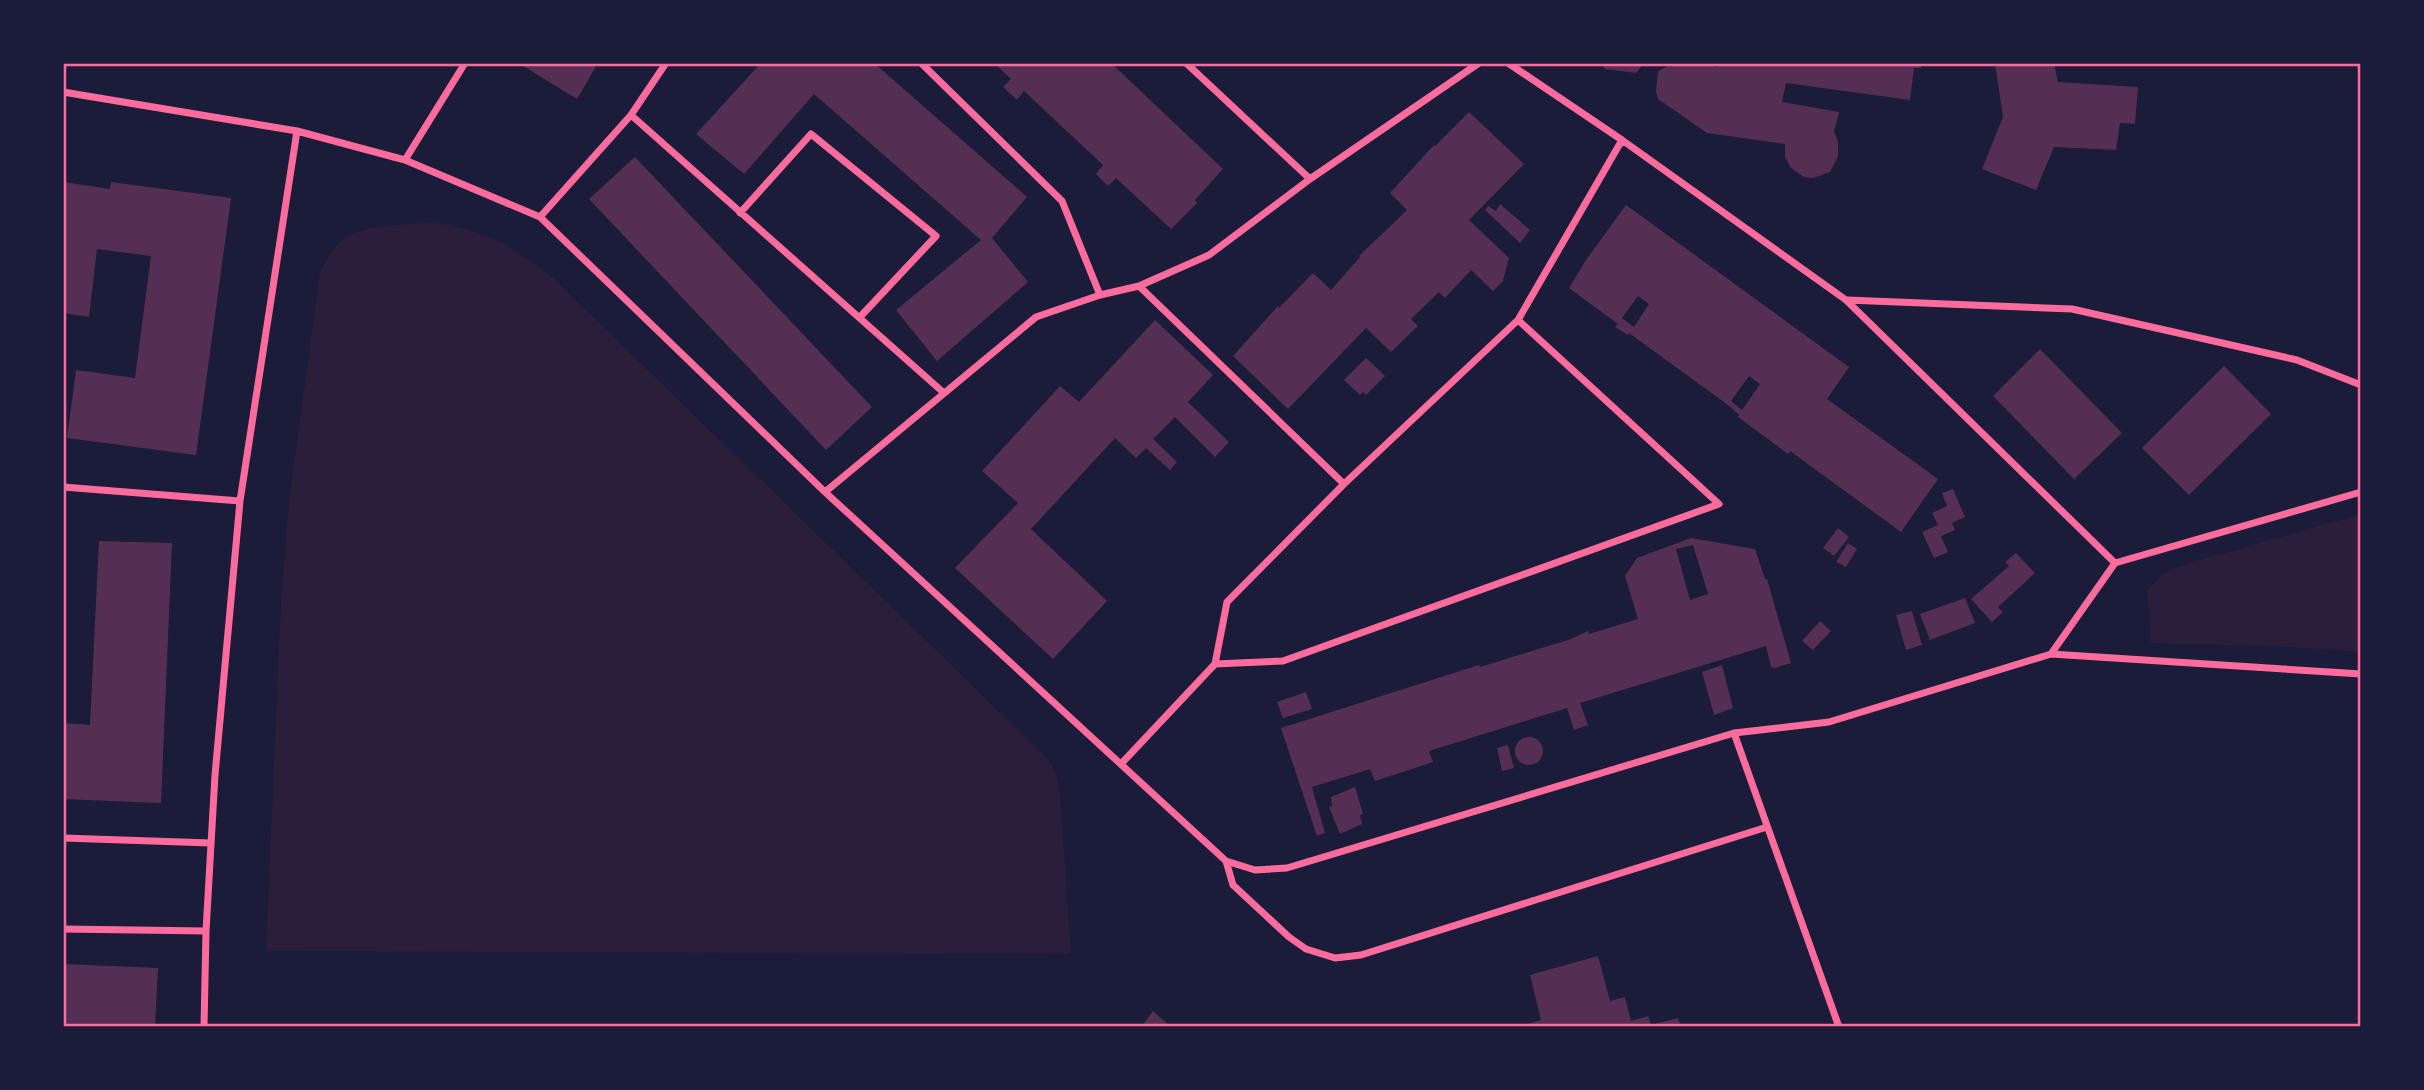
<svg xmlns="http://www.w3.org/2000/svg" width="2424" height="1090" viewBox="0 0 2424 1090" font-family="Signika,sans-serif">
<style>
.green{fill:#2a1e3b}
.building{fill:#542f53;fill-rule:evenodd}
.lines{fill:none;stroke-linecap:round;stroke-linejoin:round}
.minor{stroke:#ff6b9d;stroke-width:7}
.neatline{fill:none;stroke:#ff6b9d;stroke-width:2.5}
</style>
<rect width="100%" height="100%" fill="#1b1b3a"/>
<path class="green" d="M427,222C479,226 513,247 553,278L1047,758L1056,772L1060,792L1071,954L266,951L281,601L289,501L320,272C327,259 334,245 346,237C365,225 405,225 427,222Z
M2361,514V652L2269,646L2151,643L2147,591L2161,575L2176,567Z"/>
<path class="building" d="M524,63H598L577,99L523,66Z
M761,63H874L1027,197L992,238L1028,282L937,361L896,310L981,240L814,94L744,174L696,134Z
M994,63H1111L1223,169L1195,200L1197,203L1171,229L1116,178L1108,186L1096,174L1103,165L1024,91L1017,100L1003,87L1011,79Z
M1602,63H1644L1636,73L1605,69Z
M1667,63H1710L1716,67L1718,63H1922L1921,68H1914L1910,100L1786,83L1782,102L1839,112L1834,132L1838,141V156L1830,172L1813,178L1804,177L1791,168L1785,157V144L1707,133L1658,99L1656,92L1658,71L1670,65Z
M1995,63H2054L2058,82L2138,87L2135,124L2120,123L2116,150L2054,147L2036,190L1982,169L2003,117Z
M1469,112L1524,164L1469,220L1509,258L1503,281L1493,291L1471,270L1445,298L1439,292L1411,319L1418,326L1391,352L1366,328L1288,409L1233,356L1278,306L1279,308L1313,273L1331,290L1360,257L1359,256L1407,210L1390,193L1434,145L1435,146Z
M635,157L872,407L826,450L589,199Z
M63,182L110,189L111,182L231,198L196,455L67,438L76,370L135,378L151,256L97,249L89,317L63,313Z
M1500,204L1530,230L1520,243L1485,210L1488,206L1496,211Z
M1626,205L1849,367L1827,399L1938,479L1901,532L1790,451L1788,454L1738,417L1739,415L1728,405L1629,333L1628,335L1615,327L1618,324L1569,288L1586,260ZM1638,296L1649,304L1634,327L1622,318ZM1749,376L1760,384L1742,410L1731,401Z
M1155,320L1213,375L1188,402L1229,442L1215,457L1175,417L1153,439L1177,462L1170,470L1146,448L1136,458L1115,438L1031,529L1107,601L1053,659L955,568L1018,503L982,471L1060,386L1079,402Z
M2040,349L2122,433L2074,479L1993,396Z
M1366,358L1385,376L1366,395L1363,392L1360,395L1344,380Z
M2224,366L2271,414L2189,495L2142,448Z
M1953,489L1965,517L1952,523L1955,530L1941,536L1948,552L1934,558L1922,532L1938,525L1932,513L1947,506L1942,493Z
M1838,528L1849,537L1834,556L1823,548Z
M1691,538L1755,549L1765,579H1767L1791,663L1775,668L1771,667L1766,646L1580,703L1588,725L1574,730L1567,708L1429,751L1433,762L1375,781L1370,769L1312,787L1325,833L1317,836L1281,728L1479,665L1480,667L1571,639L1588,631L1589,634L1638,619L1625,576L1637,558ZM1693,545L1708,594L1690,600L1676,549Z
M99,541L172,543L161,803L63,799V723L90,725Z
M1848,543L1857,549L1846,567L1836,562Z
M2016,553L2035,573L1998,607L2003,612L1992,622L1971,599L2009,566L2005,562Z
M1965,598L1975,623L1930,640L1920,614Z
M1912,611L1922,645L1906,650L1896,615Z
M1820,621L1831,631L1813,650L1802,641Z
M1722,665L1733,708L1714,715L1702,672Z
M1306,692L1312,709L1283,718L1277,702Z
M1515 751a14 14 0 1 1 28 0a14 14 0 1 1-28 0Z
M1508,745L1514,768L1502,771L1497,748Z
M1355,787L1363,814L1360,815L1362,824L1340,834L1329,807L1332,806L1331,797Z
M1598,956L1610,1001L1625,997L1631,1021L1648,1016L1651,1025L1678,1018L1681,1027H1517L1541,1020L1530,975Z
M63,964L158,968L155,1027H63Z
M1153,1011L1171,1027H1141Z"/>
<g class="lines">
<path class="minor" d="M921,63L1062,201L1100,295
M1186,63L1310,179
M1508,63L1622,140L1846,300L2115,563
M63,92L297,131L405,160L540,217L825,492L1226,861L1255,870L1287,868L1734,733L1829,722L2051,654L2361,674
M631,115L944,393
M405,160L465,63
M740,213L811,134L936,236L860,317
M540,217L631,115L666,63
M1139,286L1344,484
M1847,300L2072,309L2297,360L2361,385
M1518,320L1622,140
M63,487L240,501
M825,492L1036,317L1100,295L1139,286L1209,255L1310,179L1479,63
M2051,654L2115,563L2361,492
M1734,733L1839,1027
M1121,764L1215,664L1227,602L1344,484L1518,320L1719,504L1283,661L1215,664
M63,838L211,843
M1226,861L1233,885L1289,937L1306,949L1335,958L1361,955L1767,827
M63,929L206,931
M204,1027L206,931L215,775L240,501L297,131"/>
</g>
<rect width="2424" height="1090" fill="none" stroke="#1b1b3a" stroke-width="130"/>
<rect x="65" y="65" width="2294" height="960" class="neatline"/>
</svg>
